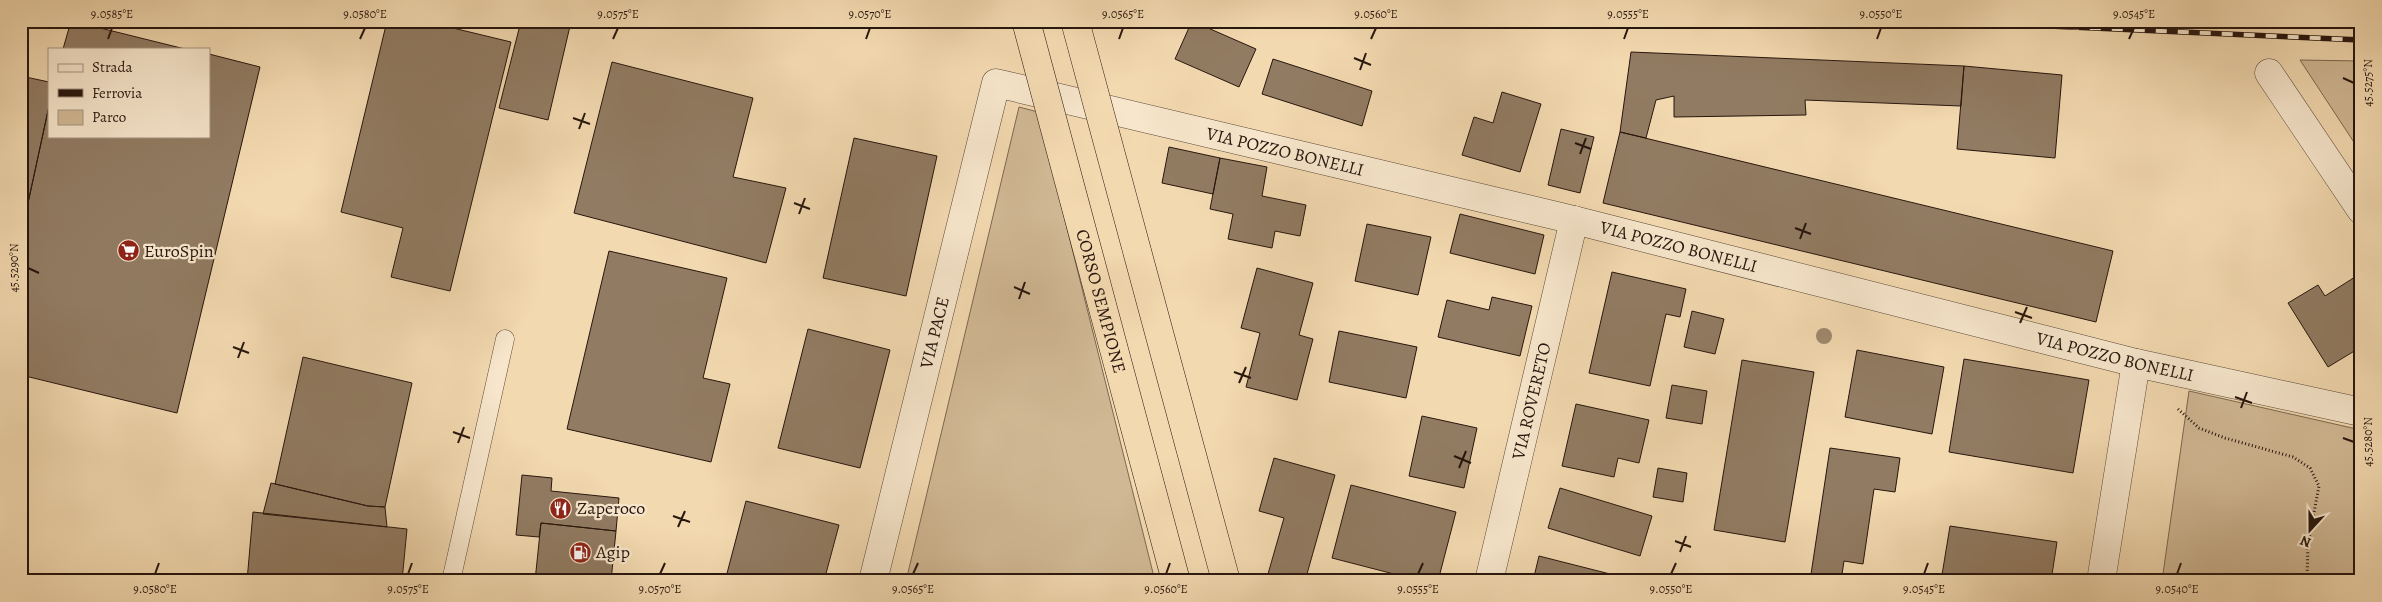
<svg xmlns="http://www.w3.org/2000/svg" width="2382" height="602" viewBox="0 0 2382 602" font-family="Alegreya,serif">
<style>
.green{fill:#d0b894;stroke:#7c6751}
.building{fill:#917b62;stroke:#27160e}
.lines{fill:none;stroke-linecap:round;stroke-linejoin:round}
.lane-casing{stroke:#5a4736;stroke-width:19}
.street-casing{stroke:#5a4736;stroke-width:29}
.path{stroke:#27160e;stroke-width:3;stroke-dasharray:1 2.5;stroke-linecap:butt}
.lane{stroke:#f7e6cc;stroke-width:18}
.street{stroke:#f7e6cc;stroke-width:28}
.rail-casing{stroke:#27160e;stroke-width:5.5}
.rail{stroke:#f7e6cc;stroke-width:4;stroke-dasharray:11;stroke-linecap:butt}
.highway-bridge-casing{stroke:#27160e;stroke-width:29;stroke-linecap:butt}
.highway-bridge{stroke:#f3d9b0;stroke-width:28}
.tree{fill:#9f896d}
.ticks{fill:none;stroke:#27160e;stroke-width:2}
.labels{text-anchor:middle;stroke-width:4.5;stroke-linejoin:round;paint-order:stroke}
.street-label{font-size:18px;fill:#27160e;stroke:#f7e6cc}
.poi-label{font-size:18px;fill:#27160e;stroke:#f7e6cc;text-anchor:start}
.neatline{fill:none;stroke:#27160e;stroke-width:2}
.ticks-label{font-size:12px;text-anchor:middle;fill:#27160e}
</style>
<rect width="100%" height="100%" fill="#f3d9b0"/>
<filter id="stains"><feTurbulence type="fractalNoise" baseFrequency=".004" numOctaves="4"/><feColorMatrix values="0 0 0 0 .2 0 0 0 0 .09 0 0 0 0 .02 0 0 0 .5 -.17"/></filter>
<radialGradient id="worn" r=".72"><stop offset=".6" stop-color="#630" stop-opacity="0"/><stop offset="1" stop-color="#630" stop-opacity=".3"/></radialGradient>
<path class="green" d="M2300,60L2361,61V153Z
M1019,107L1038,112L1155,581H906Z
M2189,391L2361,430V581H2162Z"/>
<path class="building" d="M71,21H72L185,49H63Z
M387,21H424L511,42L450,291L391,277L403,228L341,212Z
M521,21L570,26L548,120L499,108Z
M1192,21L1256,49L1239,87L1175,59Z
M1631,52L1964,66L1961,106L1805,100L1806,115L1674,117V96L1656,100L1646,138L1620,132Z
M209,54L260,67L177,413L21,375V235L49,106V136H209Z
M1273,59L1372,91L1362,126L1262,94Z
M612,62L753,98L733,177L786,188L766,263L574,213Z
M1964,66L2062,75L2055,158L1957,149Z
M21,76L49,82V106L24,222H21Z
M1502,92L1541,104L1520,172L1462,155L1474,117L1493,123Z
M1561,129L1594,137L1580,193L1548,185Z
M1620,132L2113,251L2096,322L1603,203Z
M854,138L937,156L906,296L823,278Z
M1169,147L1220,158L1213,194L1162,183Z
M1220,158L1267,167L1262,196L1306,205L1300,236L1275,231L1272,248L1228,239L1233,214L1210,209Z
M1460,214L1544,235L1535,274L1450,253Z
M1367,224L1431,237L1418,295L1355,281Z
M609,251L727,278L703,378L730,384L711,462L567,429Z
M1257,268L1313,283L1299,335L1313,339L1297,400L1246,387L1260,333L1241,328Z
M1612,272L1686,289L1680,317L1666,314L1650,386L1589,373Z
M2355,277L2361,286V347L2328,367L2288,303L2318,285L2325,296Z
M1492,297L1532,306L1520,356L1438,337L1447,300L1489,310Z
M1692,311L1724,319L1715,354L1684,347Z
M808,329L890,350L860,468L778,448Z
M1339,331L1417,347L1406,398L1329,382Z
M1857,350L1944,367L1932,434L1845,417Z
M303,357L412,383L385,507L368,506L275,484Z
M1964,359L2089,380L2073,473L1949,452Z
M1742,360L1814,372L1785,542L1714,530Z
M1672,385L1707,391L1702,424L1666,418Z
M1576,404L1649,420L1639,463L1618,458L1614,477L1562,466Z
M1422,416L1477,428L1464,488L1409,476Z
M1830,448L1900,458L1895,492L1874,489L1863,564L1844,561L1841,581H1810Z
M1274,458L1335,475L1305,581H1266L1284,518L1259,511Z
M1658,468L1687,473L1683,502L1653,497Z
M522,475L552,478L551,491L619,498L616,531L541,523L539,537L516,535Z
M271,483L368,506L385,507L387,527L263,514Z
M1351,485L1456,512L1438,581H1421L1332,558Z
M1560,488L1652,516L1640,556L1548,528Z
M746,501L839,525L824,581H725Z
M253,512L407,529L402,581H247Z
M541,523L616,531L611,581H535Z
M1950,526L2057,542L2051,581H1941Z
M1539,556L1614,575L1613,581H1533Z"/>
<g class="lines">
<defs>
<path id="lane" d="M451,581L505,339"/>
<g id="street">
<path d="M2269,73L2361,210"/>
<path id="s1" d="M873,581L996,83L1574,220L2136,363L2361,412"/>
<path id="s2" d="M1489,581L1574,220"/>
<path d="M2101,581L2136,363"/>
</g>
</defs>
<use href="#lane" class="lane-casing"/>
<use href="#street" class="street-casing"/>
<path class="path" d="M2178,409L2199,428L2225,438L2293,457L2310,468L2319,486L2308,544L2307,581"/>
<use href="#lane" class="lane"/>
<use href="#street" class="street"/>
<defs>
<path id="rail" d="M1936,21L2361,40"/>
</defs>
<use href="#rail" class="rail-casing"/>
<use href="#rail" class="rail"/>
<defs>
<g id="highway-bridge">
<path id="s3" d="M1026,21L1176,581"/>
<path d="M1075,21L1226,581"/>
</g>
</defs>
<use href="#highway-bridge" class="highway-bridge-casing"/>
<use href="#highway-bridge" class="highway-bridge"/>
</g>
<circle class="tree" cx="1824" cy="336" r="8"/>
<path class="ticks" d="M108,39L112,28M360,39L365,28M613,39L618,28M866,39L870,28M1119,39L1123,28M1371,39L1376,28M1624,39L1628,28M1877,39L1881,28M2129,39L2134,28M1354,58L1371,65M1360,70L1366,53M2343,78L2354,83M573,118L590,124M579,129L585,113M1575,143L1591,149M1580,154L1586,138M794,203L810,209M799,214L805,198M1795,228L1811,234M1800,239L1806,223M28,268L39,273M1014,287L1030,294M1019,299L1025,282M2015,312L2032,318M2020,323L2027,307M233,347L249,353M238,358L244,342M1234,372L1251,378M1239,383L1246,367M2235,397L2252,403M2241,408L2247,392M453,432L470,438M2343,438L2354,442M458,443L464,427M1454,456L1471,463M1459,468L1466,451M673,516L690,522M678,527L685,511M1675,541L1691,547M1680,552L1686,536M155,574L159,563M408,574L412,563M660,574L665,563M913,574L918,563M1166,574L1170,563M1418,574L1423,563M1671,574L1676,563M1924,574L1928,563M2177,574L2181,563"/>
<defs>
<symbol id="supermarket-disc" viewBox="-11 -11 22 22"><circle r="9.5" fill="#8f2418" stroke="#f7e6cc"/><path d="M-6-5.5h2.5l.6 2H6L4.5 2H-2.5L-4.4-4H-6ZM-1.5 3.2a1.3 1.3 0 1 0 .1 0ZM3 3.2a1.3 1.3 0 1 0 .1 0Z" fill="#fff"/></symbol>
<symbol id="restaurant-disc" viewBox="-11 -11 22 22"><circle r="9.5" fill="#8f2418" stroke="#f7e6cc"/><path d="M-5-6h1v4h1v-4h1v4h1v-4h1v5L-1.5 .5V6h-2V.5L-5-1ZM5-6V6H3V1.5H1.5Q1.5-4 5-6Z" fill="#fff"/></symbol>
<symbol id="fuel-disc" viewBox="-11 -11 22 22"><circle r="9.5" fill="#8f2418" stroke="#f7e6cc"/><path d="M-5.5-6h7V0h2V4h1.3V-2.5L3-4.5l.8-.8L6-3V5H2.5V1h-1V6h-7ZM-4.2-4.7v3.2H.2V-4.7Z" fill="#fff"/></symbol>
</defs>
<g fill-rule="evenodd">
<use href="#supermarket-disc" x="116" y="238" width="25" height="25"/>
<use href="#restaurant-disc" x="548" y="496" width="25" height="25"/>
<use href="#fuel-disc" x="568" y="540" width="25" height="25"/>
</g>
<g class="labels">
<g class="street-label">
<text dy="6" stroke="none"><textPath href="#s1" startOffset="810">VIA POZZO BONELLI</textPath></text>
<text dy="6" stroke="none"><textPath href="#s1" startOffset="1215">VIA POZZO BONELLI</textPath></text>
<text dy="6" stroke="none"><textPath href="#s3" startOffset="290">CORSO SEMPIONE</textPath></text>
<text dy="6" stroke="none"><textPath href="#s1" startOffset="256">VIA PACE</textPath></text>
<text dy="6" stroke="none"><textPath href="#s1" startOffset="1665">VIA POZZO BONELLI</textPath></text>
<text dy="6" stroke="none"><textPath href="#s2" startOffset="185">VIA ROVERETO</textPath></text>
</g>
<g class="poi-label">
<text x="144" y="257">EuroSpin</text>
<text x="577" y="514">Zaperoco</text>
<text x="596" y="558">Agip</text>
</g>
</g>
<rect width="2382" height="602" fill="none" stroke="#f3d9b0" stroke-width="55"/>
<rect x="48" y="48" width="162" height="90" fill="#f7e6cc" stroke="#a49380"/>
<rect x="58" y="64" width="25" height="8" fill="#f7e6cc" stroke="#a49380"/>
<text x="92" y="72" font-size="15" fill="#27160e">Strada</text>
<rect x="58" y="89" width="25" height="8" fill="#27160e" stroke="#a49380"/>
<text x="92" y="98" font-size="15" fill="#27160e">Ferrovia</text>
<rect x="58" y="110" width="25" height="15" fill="#d0b894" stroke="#a49380"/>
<text x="92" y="122" font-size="15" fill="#27160e">Parco</text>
<g transform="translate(2310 530) rotate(201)" stroke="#f7e6cc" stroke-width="4" paint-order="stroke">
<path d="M0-4L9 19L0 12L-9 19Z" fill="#27160e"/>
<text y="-8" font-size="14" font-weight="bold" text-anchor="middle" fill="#27160e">N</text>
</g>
<rect x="28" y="28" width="2326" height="546" class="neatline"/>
<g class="ticks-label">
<text x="112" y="18">9.0585°E</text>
<text x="365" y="18">9.0580°E</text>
<text x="618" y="18">9.0575°E</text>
<text x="870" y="18">9.0570°E</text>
<text x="1123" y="18">9.0565°E</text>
<text x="1376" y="18">9.0560°E</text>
<text x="1628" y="18">9.0555°E</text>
<text x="1881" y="18">9.0550°E</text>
<text x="2134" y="18">9.0545°E</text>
<text transform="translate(2368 83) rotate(-90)" y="4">45.5275°N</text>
<text transform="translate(14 268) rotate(-90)" y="4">45.5290°N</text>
<text transform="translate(2368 442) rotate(-90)" y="4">45.5280°N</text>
<text x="155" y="593">9.0580°E</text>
<text x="408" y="593">9.0575°E</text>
<text x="660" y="593">9.0570°E</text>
<text x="913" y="593">9.0565°E</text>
<text x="1166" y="593">9.0560°E</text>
<text x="1418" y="593">9.0555°E</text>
<text x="1671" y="593">9.0550°E</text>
<text x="1924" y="593">9.0545°E</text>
<text x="2177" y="593">9.0540°E</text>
</g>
<rect width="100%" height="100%" filter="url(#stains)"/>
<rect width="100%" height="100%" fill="url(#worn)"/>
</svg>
